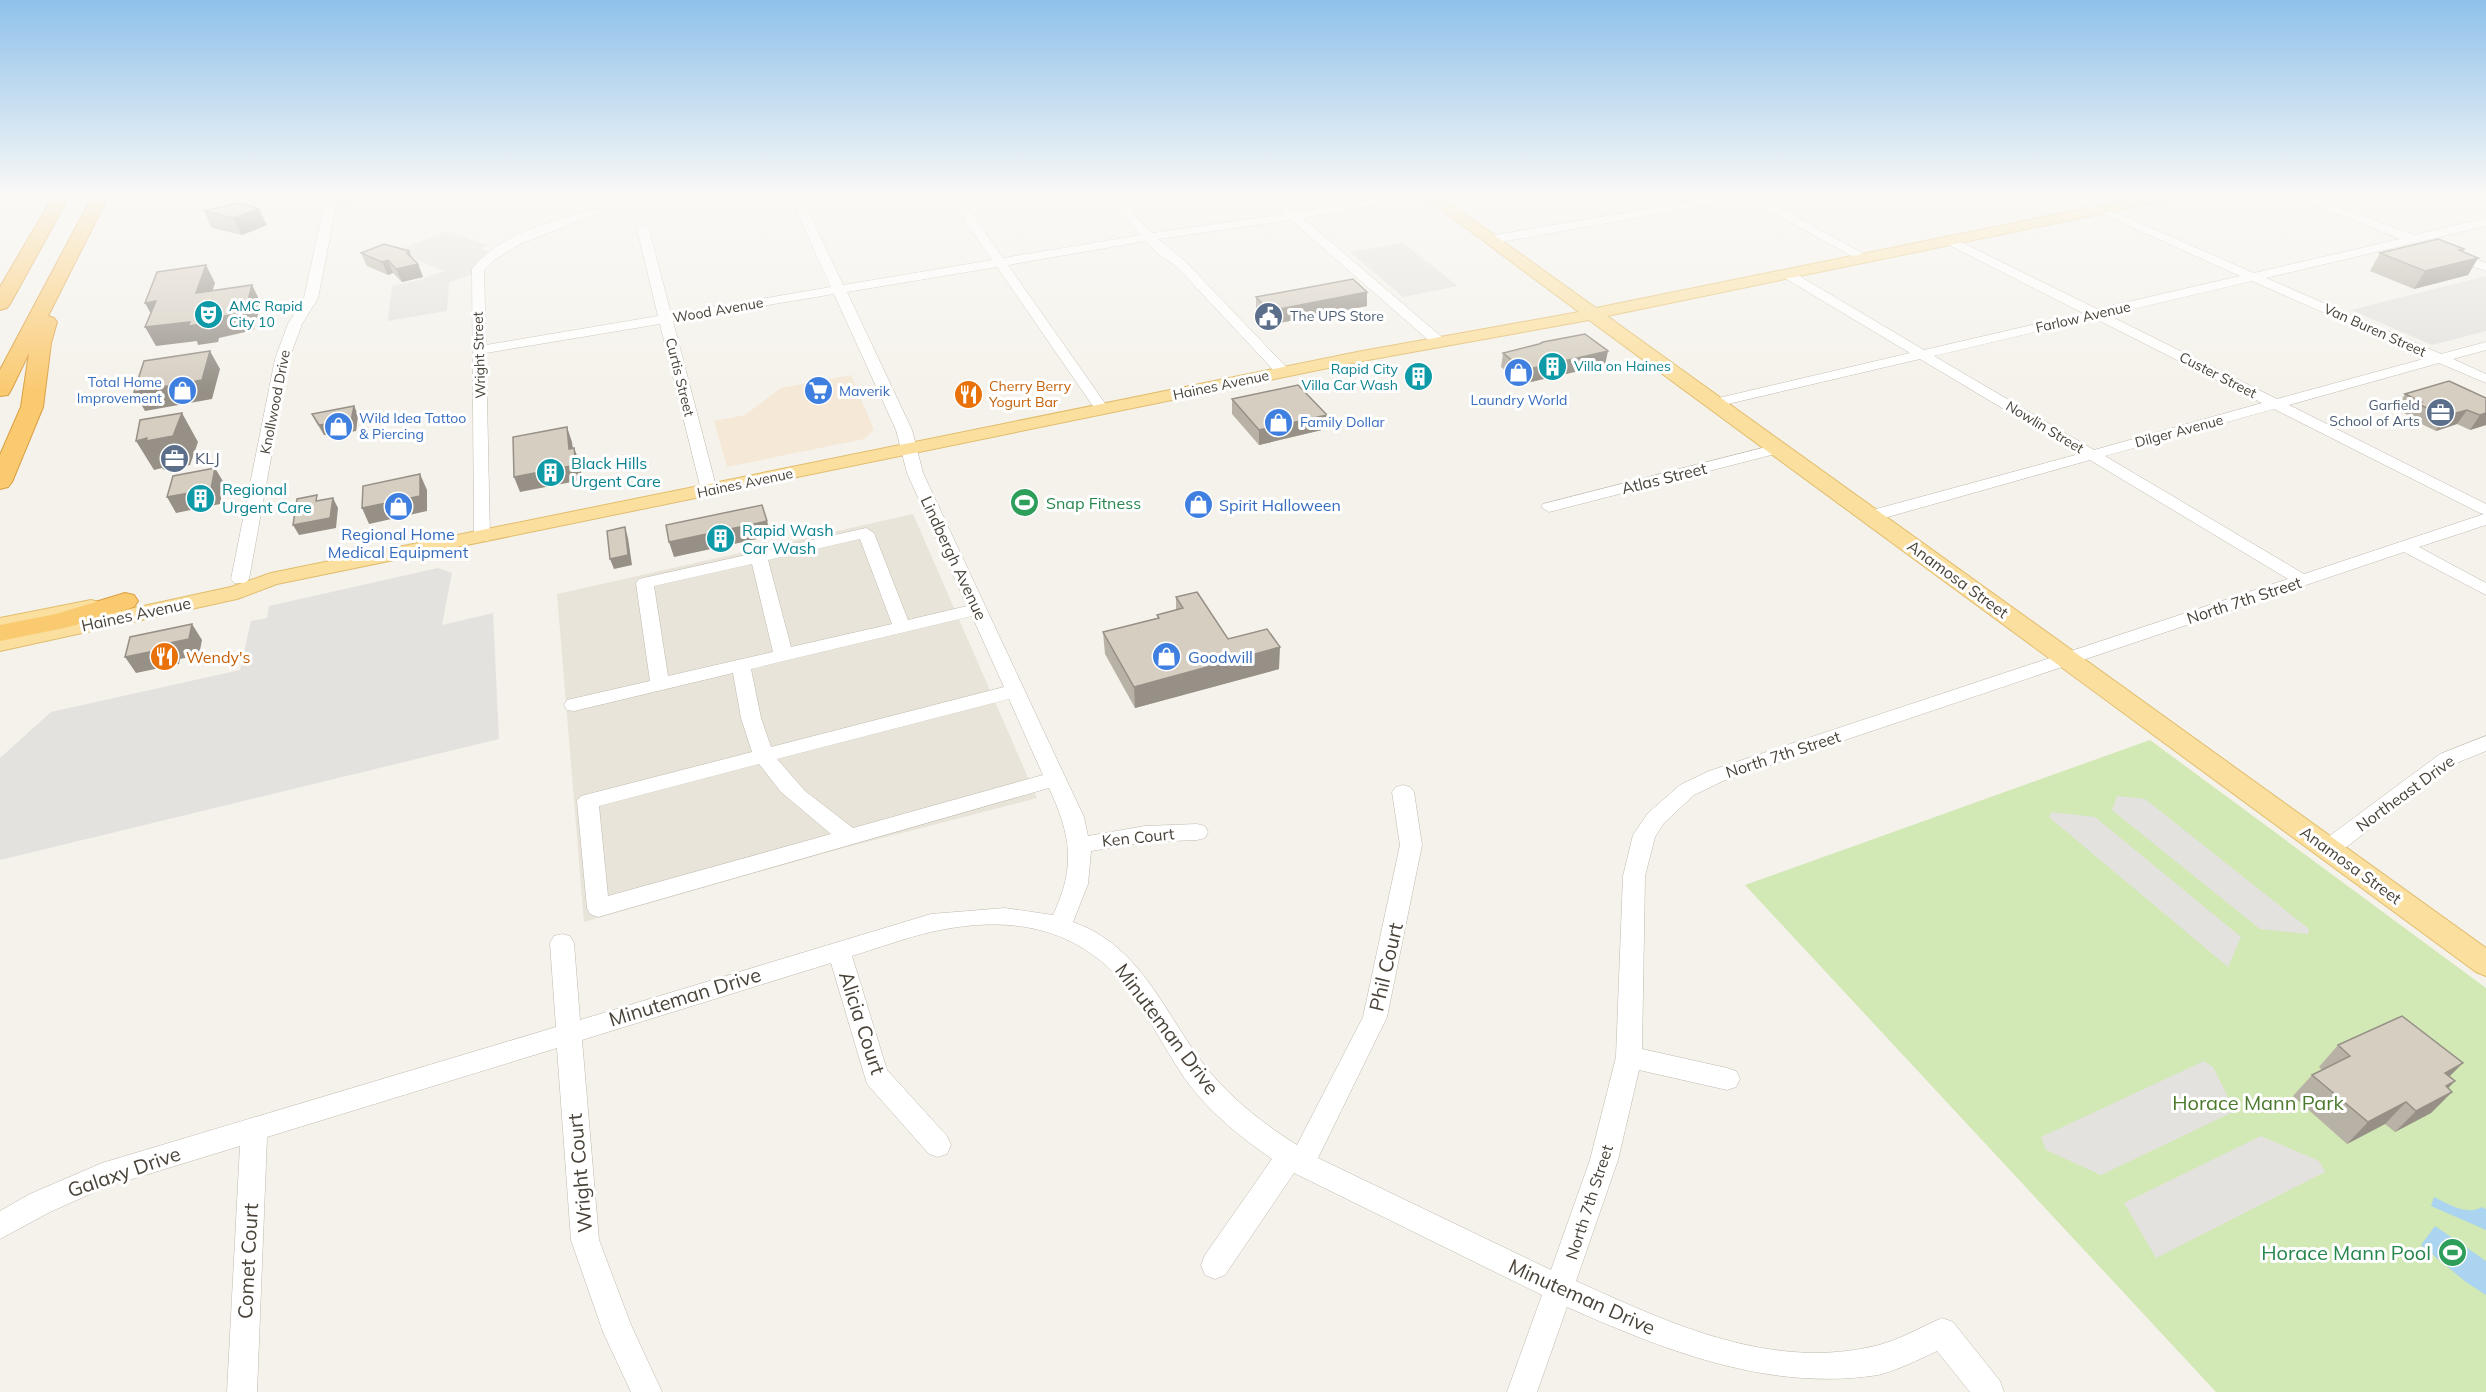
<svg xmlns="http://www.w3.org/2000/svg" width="2486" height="1392" viewBox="0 0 2486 1392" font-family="Mulish,sans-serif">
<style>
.residential{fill:#e9e4d9}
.commercial{fill:#f5e8d7}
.education{fill:#ede6d5}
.green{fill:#d2e8b5}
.parking{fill:#e4e2df}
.water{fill:#aad4ef}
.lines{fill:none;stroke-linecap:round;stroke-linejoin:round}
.minor-casing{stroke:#c0baae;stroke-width:1}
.major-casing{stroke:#e1bd6d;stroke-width:2}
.highway-casing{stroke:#da9f40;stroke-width:2}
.minor{fill:#fff;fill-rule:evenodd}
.major{fill:#fbdf9e;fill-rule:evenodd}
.highway{fill:#faca71;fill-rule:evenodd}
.wall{fill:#b8b1a6}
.shaded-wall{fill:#969087}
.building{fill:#d6cec1;stroke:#969087;stroke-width:1.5}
.labels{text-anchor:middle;stroke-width:6;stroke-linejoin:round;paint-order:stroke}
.far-culture-label{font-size:14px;fill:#0d838f;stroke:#fff;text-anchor:start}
.far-street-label{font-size:14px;fill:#494339;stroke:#fff}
.far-service-label{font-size:14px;fill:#4e5e75;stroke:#fff;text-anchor:start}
.far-shop-label{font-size:14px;fill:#366cbe;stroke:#fff;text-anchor:start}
.far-food-label{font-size:14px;fill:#c56008;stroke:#fff;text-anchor:start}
.service-label{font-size:16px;fill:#4e5e75;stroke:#fff;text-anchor:start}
.culture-label{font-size:16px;fill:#0d838f;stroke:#fff;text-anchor:start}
.street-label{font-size:16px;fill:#494339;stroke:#fff}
.leisure-label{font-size:16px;fill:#27864d;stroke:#fff;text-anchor:start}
.shop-label{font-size:16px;fill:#366cbe;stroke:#fff;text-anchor:start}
.food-label{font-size:16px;fill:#c56008;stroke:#fff;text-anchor:start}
.near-street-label{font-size:20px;fill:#494339;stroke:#fff}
.near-park-label{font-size:20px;fill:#4b7a2d;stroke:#fff}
.near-leisure-label{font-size:20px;fill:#27864d;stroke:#fff;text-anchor:end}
</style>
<rect width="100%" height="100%" fill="#f5f2eb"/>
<path class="residential" d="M913,514L1037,798L836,850L584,922L557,594Z"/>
<path class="commercial" d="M851,375L874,430L864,439L727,467L714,421L745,415L781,388Z"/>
<path class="education" d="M328,195H399L330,207Z"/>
<path class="green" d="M2150,740L2486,988V1392H2216L1745,885Z"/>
<path class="parking" d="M447,231L488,245L481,249L491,252L477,272L449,283L447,311L388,321L392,286L419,280L444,271L396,251Z
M1403,243L1458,286L1403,297L1350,252Z
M2486,276V331L2432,345L2351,310Z
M438,568L452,573L442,625L493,613L499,739L0,860V758L51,712L240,670L251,621L267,618L269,606Z
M2117,796L2145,799L2309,929L2308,934L2260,929L2112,810Z
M2052,812L2095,817L2241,937L2228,967L2049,817Z
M2204,1061L2213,1067L2235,1111L2101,1175L2046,1150L2041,1137Z
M2261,1136L2319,1161L2325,1172L2156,1258L2124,1203Z"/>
<path class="water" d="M2434,1197C2448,1204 2467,1216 2482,1207L2486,1209V1230L2431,1206Z
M2435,1226L2486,1261V1295L2466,1282L2421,1245Z"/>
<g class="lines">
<defs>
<path id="minor" d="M322,195H334L336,206L318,298L302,324L289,359L249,579L246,583H234L231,579L275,359L288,324L304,298L324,206Z
M789,195H801L843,285L992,260L947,195H959L1003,258L1141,235L1104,195H1116L1152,233L1284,214L1263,195H1276L1296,212L1398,195H1424L1418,198L1303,218L1444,339L1446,342L1444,345H1434L1291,220L1158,239L1185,261L1288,369L1290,372L1283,376L1278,375L1177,267L1157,253L1146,241L1008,265L1109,409L1102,413L1097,412L997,267L847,292L912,430L923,473L1066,779L1084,817L1088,836L1145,826L1197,824L1205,826L1208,832L1205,838L1197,840L1145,842L1091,851L1088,884L1073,922C1144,947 1165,1017 1209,1071C1234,1101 1265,1125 1297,1145L1363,1017L1400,845L1392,792L1396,787L1403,785L1410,787L1414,792L1422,845L1387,1017L1318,1158L1551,1270L1590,1160L1616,1057L1623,876L1633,835L1648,813L1680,785L1709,771L2288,579L2090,460L1877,520H1865L1863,516L1865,512L2079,454L1920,359L1715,407L1710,406L1708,403L1710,400L1910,353L1783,277L1781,274L1783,271H1791L1924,350L2083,313L1947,244L1945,241L1951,237L2097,309L2240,276L2061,195H2076L2254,273L2400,239L2291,195H2307L2414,235L2486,218V226L2266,278L2441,354L2486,342V350L2453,359L2486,374V383L2439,363L2289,405L2486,504V525L2419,547L2486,583V595L2404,552L1723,781L1694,795L1664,823L1655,837L1645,876L1642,1049L1727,1068L1736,1071L1740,1079L1736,1087L1727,1090L1639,1070L1618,1160L1576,1281C1671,1324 1773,1372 1879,1345C1901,1339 1921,1327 1942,1318L1953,1322L2000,1381L2004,1392H1970L1937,1351C1918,1360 1898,1370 1878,1375C1769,1392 1664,1350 1567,1307L1537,1392H1507L1542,1295L1294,1173L1225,1275L1215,1279L1205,1275L1201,1265L1205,1255L1272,1159C1240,1137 1208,1111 1185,1079C1168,1054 1154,1027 1137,1001C1087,928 1015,913 931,932C905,938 878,948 852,956L887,1070L947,1136L951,1145L947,1154L938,1157L929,1154L867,1084L831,963L582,1040L599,1240L631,1325L662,1392H631L603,1332L571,1240L557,1048L267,1137L257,1392H227L240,1146L106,1187L50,1212L0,1239V1211L30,1194L102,1163L556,1027L550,943L554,936L562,934L570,936L574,943L580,1020L931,914L1005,908L1053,915C1076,867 1071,835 1049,788L598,917L590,914L587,908L577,801L581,796L752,752L741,718L733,673L574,711L567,710L564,705L567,700L650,681L636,583L639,579L866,528L874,533L908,620L967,606L907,473L896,430L834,294L673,321L717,490L709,495L701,490L660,324L486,353L490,537L488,541H476L474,537L472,269C499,234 550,222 591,210L595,209L601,212L520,244L493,261L484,270L486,345L658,316L637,229L643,225L649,229L671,314L831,287ZM2252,281L2427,358L2277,399L2108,315ZM2094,318L2262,403L2094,450L1934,356ZM2274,409L2480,513L2484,514L2304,574L2105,456ZM860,539L892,624L791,647L768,560ZM752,564L773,652L668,676L654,586ZM972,616L1004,687L771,747L761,718L751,669ZM1009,699L1043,775L853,828L805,791L777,759ZM759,764L781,792L831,834L608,896L599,806Z
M1726,195H1757L1871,258L1869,261H1861L1746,198L1490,244L1484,240L1490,236Z
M2450,250L2486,263V271L2446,257L2444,254L2446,251Z
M1778,444L1786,449L1783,452L1549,512L1541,507L1543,504Z
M2486,736V751L2454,764L2336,855L2328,857L2320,855L2317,849L2320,843L2440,754Z"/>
<path id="major" d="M1422,195H1438L1596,308L2152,195H2179L2172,199L1607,316L2486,948V976L2476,972L1589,320L1357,362L277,584L237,599L0,651V637L231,587L271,573L1357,352L1579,312Z
M91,600L99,602L102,607L99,612L0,632V618Z"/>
<path id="highway" d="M54,195H70L10,304L7,308L0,310V287Z
M93,195H109L48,316L54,318L57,322L51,343L43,407L12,482L8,487L0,489V455L21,407L29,353L11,390L8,395L0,396V370Z
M125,593L134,595L138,601L134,607L69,627L0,641V625L56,614Z"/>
</defs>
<use href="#minor" class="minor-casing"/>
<use href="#major" class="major-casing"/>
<use href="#highway" class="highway-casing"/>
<use href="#minor" class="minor"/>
<use href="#major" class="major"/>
<use href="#highway" class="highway"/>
</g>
<path class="wall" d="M204,211L267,225L242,235L212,228Z
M2464,249L2463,252L2478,258L2468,275L2414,289L2370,271L2380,253Z
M409,251L412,258L418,264L423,277L402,282L393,273L388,275L367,266L361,253Z
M1367,292V306L1269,325L1256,311V297Z
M1503,353L1605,365L1522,384L1501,367Z
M2405,394L2486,398V425L2470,430L2457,424L2436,431L2409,418L2410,416L2396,409Z
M1232,399L1327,415L1326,429L1259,445L1232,414Z
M354,406L358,415L356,431L324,435L317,424L312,414Z
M1176,597L1228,639L1279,669L1135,708L1105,654L1103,632L1157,618V615L1176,610Z
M2338,1045L2450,1077L2448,1088L2452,1092L2431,1113L2395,1132L2385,1124L2347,1144L2293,1096L2312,1075L2322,1070L2319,1067Z"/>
<path class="shaded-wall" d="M259,209L267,225L242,235L233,218Z
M2464,249L2456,263L2478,258L2468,275L2414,289L2425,271L2459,250Z
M409,251L414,265L418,264L423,277L402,282L396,269L407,253Z
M388,260L393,273L388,275L382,262Z
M206,265L215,283L206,311L196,293Z
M252,285L261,303L254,330L219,338L218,342L198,345L197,341L156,346L145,327L190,322L210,319Z
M1367,292V306L1269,325V311Z
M156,301L155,321L145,303Z
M210,351L220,369L212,399L145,411L134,392Z
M1608,351L1605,365L1522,384L1524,370Z
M354,406L358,415L356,431L324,435L319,425Z
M2486,408V425L2470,430L2480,415Z
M2467,410L2457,424L2436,431L2445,416Z
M182,413L198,442L190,465L164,470L162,468L154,470L136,441Z
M1327,415L1326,429L1259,445V430Z
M567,427L572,442L575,464L569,449Z
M574,448L580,463L582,480L520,492L514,477Z
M215,468L224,483L220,504L176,513L167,497Z
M420,474L427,490V511L369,524L362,508Z
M333,498L338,508L336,528L299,535L293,525Z
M767,521L771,536L674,557L669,542Z
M625,527L628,538L632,565L614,569L610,559Z
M192,624L202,640L199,655L180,659L179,664L136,673L125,657L170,643Z
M1280,647L1279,669L1135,708L1134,687Z
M2463,1063L2441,1085L2445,1073Z
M2455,1081L2437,1100L2452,1092L2431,1113L2395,1132L2416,1111L2446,1086Z
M2406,1102L2385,1124L2347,1144L2368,1122Z"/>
<path class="building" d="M239,203L259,209L233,218L204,211Z
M2438,239L2464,249L2459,250L2478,258L2425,271L2380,253Z
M384,244L409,251L407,253L418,264L396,269L388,260L382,262L361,253Z
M206,265L196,293L252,285L245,312L210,319L208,323L188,326L190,322L145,327L156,301L145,303L157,272Z
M1353,279L1367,292L1269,311L1256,297Z
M1585,334L1608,351L1524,370L1503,353L1539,344L1543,342Z
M210,351L202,380L134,392L144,361Z
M2449,381L2486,398V413L2480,415L2467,410L2445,416L2418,404L2422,402L2405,394Z
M1298,385L1327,415L1259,430L1232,399Z
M354,406L351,421L319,425L312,414Z
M182,413L173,436L146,441L147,438L136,441L140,420Z
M567,427L569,449L574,448L576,465L514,477L513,437Z
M215,468L211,489L167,497L173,476Z
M420,474V496L362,508L363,486Z
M317,495L316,501L333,498L330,518L293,525L297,499Z
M762,505L767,521L669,542L666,525Z
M625,527L628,555L610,559L607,531Z
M1197,592L1228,639L1267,629L1280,647L1134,687L1103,632L1159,618L1157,615L1183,608L1176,597Z
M192,624L189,639L170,643L169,648L125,657L130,637Z
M2402,1016L2463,1063L2445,1073L2455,1081L2446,1086L2452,1092L2416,1111L2406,1102L2368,1122L2312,1075L2350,1056L2338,1045Z"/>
<linearGradient id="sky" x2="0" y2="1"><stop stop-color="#8fc1eb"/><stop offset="0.5" stop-color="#faf9f6"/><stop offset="1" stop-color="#faf9f6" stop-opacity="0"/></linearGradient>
<rect width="2486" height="390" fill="url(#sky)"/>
<defs>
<symbol id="theatre-disc" viewBox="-11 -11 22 22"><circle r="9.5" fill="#0f9aa8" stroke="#fff"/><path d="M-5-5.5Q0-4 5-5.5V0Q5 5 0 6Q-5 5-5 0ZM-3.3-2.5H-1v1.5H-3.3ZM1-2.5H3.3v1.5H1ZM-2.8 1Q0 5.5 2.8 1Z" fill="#fff"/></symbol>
<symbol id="civic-disc" viewBox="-11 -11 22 22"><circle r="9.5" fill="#5c6f8a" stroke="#fff"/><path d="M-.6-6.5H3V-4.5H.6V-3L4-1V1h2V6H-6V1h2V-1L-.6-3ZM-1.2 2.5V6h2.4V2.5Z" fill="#fff"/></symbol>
<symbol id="building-disc" viewBox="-11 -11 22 22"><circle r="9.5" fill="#0f9aa8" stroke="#fff"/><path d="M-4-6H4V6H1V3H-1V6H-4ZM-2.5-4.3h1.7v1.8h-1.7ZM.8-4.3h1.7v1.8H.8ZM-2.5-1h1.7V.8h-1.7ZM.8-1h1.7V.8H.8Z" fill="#fff"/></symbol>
<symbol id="shop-disc" viewBox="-11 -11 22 22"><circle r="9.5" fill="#3f7fe0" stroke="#fff"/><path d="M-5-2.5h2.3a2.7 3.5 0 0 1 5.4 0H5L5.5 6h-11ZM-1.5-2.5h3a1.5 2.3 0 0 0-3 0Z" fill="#fff"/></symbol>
<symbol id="supermarket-disc" viewBox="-11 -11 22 22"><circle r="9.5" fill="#3f7fe0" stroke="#fff"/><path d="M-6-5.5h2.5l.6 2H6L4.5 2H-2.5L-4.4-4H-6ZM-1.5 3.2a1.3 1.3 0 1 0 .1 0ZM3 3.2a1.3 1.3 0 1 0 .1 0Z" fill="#fff"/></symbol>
<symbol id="restaurant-disc" viewBox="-11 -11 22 22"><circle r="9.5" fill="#e8710a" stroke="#fff"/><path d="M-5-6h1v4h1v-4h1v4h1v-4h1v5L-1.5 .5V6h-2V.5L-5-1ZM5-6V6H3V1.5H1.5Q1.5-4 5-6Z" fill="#fff"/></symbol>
<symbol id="office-disc" viewBox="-11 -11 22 22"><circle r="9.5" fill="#5c6f8a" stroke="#fff"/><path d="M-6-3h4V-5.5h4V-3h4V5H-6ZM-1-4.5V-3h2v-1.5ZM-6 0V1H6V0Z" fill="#fff"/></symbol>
<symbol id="stadium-disc" viewBox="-11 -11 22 22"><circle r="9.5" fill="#2e9e5b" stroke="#fff"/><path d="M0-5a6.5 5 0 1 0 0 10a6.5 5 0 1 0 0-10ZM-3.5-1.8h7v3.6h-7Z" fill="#fff"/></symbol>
</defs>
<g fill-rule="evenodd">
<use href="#theatre-disc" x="192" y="298" width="33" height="33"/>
<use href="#civic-disc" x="1252" y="300" width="33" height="33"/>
<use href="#building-disc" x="1536" y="350" width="33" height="33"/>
<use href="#shop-disc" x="1502" y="356" width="33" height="33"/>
<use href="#building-disc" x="1402" y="360" width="33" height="33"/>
<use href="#shop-disc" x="166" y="374" width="33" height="33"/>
<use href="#supermarket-disc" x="802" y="374" width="33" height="33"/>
<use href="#restaurant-disc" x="952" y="378" width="33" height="33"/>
<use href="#office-disc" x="2424" y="396" width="33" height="33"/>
<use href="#shop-disc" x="1262" y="406" width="33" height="33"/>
<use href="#shop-disc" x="322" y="410" width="33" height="33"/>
<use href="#office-disc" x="158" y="442" width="33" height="33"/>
<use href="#building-disc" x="534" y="456" width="33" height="33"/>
<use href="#building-disc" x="184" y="482" width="33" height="33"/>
<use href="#stadium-disc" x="1008" y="486" width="33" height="33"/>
<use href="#shop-disc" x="1182" y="488" width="33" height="33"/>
<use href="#shop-disc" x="382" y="490" width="33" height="33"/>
<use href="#building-disc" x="704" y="522" width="33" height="33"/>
<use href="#restaurant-disc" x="148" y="640" width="33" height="33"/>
<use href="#shop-disc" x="1150" y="640" width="33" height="33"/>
<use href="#stadium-disc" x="2436" y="1236" width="33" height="33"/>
</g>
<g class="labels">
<g class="far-culture-label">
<text x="229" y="311">AMC Rapid<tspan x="229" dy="16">City 10</tspan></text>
<text x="1574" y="371">Villa on Haines</text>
<text x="1398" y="374" text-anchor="end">Rapid City<tspan x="1398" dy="16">Villa Car Wash</tspan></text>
</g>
<g class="far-street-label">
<text transform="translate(718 310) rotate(-10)" y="5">Wood Avenue</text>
<text transform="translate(2083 317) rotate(-13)" y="5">Farlow Avenue</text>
<text transform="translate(2375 330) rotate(24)" y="5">Van Buren Street</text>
<text transform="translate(479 355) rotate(-92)" y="5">Wright Street</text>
<text transform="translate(2218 375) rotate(27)" y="5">Custer Street</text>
<text transform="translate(680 377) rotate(76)" y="5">Curtis Street</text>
<text transform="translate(1221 385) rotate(-12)" y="5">Haines Avenue</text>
<text transform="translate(275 402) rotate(-79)" y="5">Knollwood Drive</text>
<text transform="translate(2045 427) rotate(31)" y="5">Nowlin Street</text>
<text transform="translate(2179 431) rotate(-15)" y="5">Dilger Avenue</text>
<text transform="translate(745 483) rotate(-12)" y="5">Haines Avenue</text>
</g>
<g class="far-service-label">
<text x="1290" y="321">The UPS Store</text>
<text x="2420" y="410" text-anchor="end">Garfield<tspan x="2420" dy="16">School of Arts</tspan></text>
</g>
<g class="far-shop-label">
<text x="162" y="387" text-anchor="end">Total Home<tspan x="162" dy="16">Improvement</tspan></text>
<text x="839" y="396">Maverik</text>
<text x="1519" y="405" text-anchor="middle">Laundry World</text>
<text x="359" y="423">Wild Idea Tattoo<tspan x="359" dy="16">&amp; Piercing</tspan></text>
<text x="1300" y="427">Family Dollar</text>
</g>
<g class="far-food-label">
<text x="989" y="391">Cherry Berry<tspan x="989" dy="16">Yogurt Bar</tspan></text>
</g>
<g class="service-label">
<text x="195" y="464">KLJ</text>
</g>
<g class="culture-label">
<text x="571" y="469">Black Hills<tspan x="571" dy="18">Urgent Care</tspan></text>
<text x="222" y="495">Regional<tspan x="222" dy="18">Urgent Care</tspan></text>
<text x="742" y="536">Rapid Wash<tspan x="742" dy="18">Car Wash</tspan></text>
</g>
<g class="street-label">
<text transform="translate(1664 478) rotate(-14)" y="6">Atlas Street</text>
<text transform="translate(954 558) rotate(65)" y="6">Lindbergh Avenue</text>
<text transform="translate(1958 579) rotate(36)" y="6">Anamosa Street</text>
<text transform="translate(2244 600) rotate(-18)" y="6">North 7th Street</text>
<text transform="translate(136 614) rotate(-12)" y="6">Haines Avenue</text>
<text transform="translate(1783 754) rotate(-18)" y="6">North 7th Street</text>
<text transform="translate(2405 793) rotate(-36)" y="6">Northeast Drive</text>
<text transform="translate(1138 837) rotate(-6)" y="6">Ken Court</text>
<text transform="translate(2351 865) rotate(36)" y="6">Anamosa Street</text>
<text transform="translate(1589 1202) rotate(-72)" y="6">North 7th Street</text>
</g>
<g class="leisure-label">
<text x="1046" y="509">Snap Fitness</text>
</g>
<g class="shop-label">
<text x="1219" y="511">Spirit Halloween</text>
<text x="398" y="540" text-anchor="middle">Regional Home<tspan x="398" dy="18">Medical Equipment</tspan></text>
<text x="1188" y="663">Goodwill</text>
</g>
<g class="food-label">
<text x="186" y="663">Wendy's</text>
</g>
<g class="near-street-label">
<text transform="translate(1386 967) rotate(-77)" y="7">Phil Court</text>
<text transform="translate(685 997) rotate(-17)" y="7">Minuteman Drive</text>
<text transform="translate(862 1023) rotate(72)" y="7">Alicia Court</text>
<text transform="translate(1167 1029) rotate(53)" y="7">Minuteman Drive</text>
<text transform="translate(124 1172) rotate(-19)" y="7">Galaxy Drive</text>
<text transform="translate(580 1173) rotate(-95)" y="7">Wright Court</text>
<text transform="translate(248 1261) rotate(-87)" y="7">Comet Court</text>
<text transform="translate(1582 1297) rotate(24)" y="7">Minuteman Drive</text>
</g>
<g class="near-park-label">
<text x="2258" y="1110">Horace Mann Park</text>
</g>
<g class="near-leisure-label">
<text x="2431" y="1260">Horace Mann Pool</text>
</g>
</g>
</svg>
